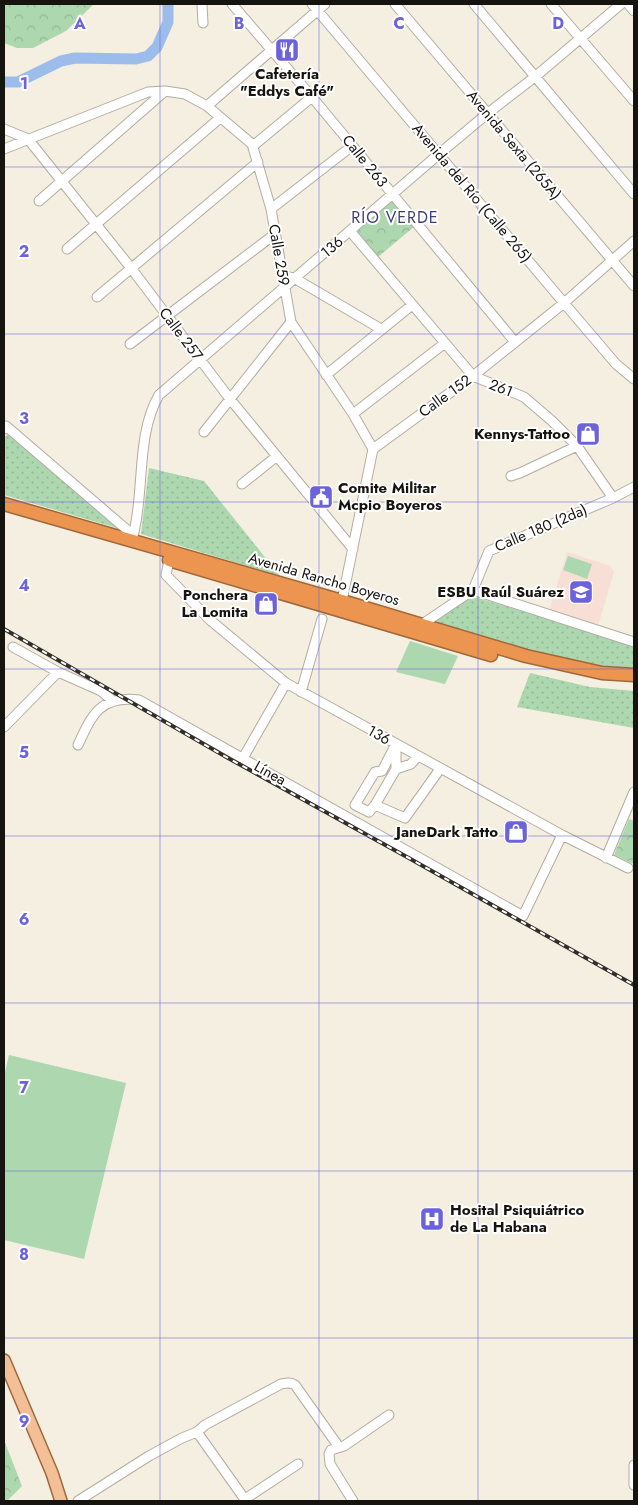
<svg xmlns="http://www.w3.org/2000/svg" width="638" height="1505" viewBox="0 0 638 1505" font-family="Jost,sans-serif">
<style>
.education{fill:#f8dfd6}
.grass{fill:url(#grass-dots)}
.forest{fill:url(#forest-crowns)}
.garden{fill:#add8af}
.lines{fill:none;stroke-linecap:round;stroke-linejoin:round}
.river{stroke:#9cbdeb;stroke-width:11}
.minor-casing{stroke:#b2ada0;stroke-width:11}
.major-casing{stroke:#a0683a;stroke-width:14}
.highway-casing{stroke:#a0683a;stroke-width:15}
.minor{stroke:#fff;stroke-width:9}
.major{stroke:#f3bf97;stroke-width:11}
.highway{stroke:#eb9551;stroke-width:12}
.rail-casing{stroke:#322f29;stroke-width:4}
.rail{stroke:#fff;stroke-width:2;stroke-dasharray:5.5;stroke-linecap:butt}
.grid{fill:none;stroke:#6c62dc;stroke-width:1;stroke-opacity:0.55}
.labels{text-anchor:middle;stroke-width:4;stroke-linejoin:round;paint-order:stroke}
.poi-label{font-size:15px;font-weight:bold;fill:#16140f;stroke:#fff;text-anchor:end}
.street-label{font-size:15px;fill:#16140f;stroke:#fff}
.neighbourhood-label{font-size:16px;letter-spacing:1px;fill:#3f3d79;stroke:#fff}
.grid-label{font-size:16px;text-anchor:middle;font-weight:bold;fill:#6c62dc;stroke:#fff;stroke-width:4;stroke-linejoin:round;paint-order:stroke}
</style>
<defs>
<pattern id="grass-dots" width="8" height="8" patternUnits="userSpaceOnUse" patternTransform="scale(1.25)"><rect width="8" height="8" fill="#add8af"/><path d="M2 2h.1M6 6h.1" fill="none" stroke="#94b895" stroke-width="1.8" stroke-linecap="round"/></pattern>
<pattern id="forest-crowns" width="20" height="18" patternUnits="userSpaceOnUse" patternTransform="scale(1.25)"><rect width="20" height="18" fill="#add8af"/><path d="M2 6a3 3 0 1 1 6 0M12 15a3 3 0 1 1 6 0" fill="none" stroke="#94b895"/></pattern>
</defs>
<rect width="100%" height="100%" fill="#f4efe1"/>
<path class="education" d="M567,552L611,566L614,572L598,626L549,611Z"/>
<path class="grass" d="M9,433L117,528L4,495V438Z
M149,468L204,481L280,576L141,534Z
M471,596L634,644V668L602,666L534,652L442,625L436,621L437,619Z
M530,673L590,687L634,691V728L517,707Z"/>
<path class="forest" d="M4,4H94L66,31L33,48H17L4,43Z
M392,200L415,226L378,257L356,231Z
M629,819L634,821V864L614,855Z
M4,1440L22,1486L7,1501H4Z"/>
<path class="garden" d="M568,556L592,564L587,579L563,570Z
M410,641L458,656L445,684L396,672Z
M9,1055L126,1083L84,1259L4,1240V1076Z"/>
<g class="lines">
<path class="river" d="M4,82H18L61,61L75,58L136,59L148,56L157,47L168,22V4"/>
<defs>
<path id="minor" d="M202,4L203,23
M232,4L312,97L515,342
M312,4L564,303L616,364L634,379
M395,4L634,286
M474,4L634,194
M551,4L634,101
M628,4L634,11
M207,106L325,4
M4,129L28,139L131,268L230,399L353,549
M253,146L312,97
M4,149L148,92L165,91L185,94L207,106L252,144L271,209L291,322L353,414L373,449
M39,201L165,91
M271,209L352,146
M350,231L473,376L524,397L552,421L577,446L613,498
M67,249L220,118
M290,277L294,278L381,329
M97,297L258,162
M130,344L275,234
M326,375L412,305
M353,414L445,343
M4,429L6,426L133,535
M204,432L291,322
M511,476L520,473L577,446
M242,484L277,456
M132,541C134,532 136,524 137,515C143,476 139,429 159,395L439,154L488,113L536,76L621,4
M169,560L166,575L210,620L286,683L562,835L628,868
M473,590L634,642
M342,601L373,449L473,376L564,303L634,241
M421,625L473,590L489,551L613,498L634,487
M13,647L58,672L101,691L112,700
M301,692L322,619
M4,727L58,672
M396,744L382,771L375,772L355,805L369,812L375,805L405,818L440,769
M78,745C92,714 101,695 139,700L523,916L562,835
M396,747V769L411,764L418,756
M243,758L286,683
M375,805L396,769
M606,858L634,792
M197,1432L246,1501
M634,1465V1485
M245,1499L298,1464
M78,1501L149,1456L182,1438L197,1432L205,1425L281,1384C287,1383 290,1382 295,1385L339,1447
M353,1501L330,1464L329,1454L331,1450L344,1446L389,1415"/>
<path id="major" d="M4,1360L52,1473L61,1501"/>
<path id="highway" d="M4,504L342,601L526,656L602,673L634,675
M169,560L491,655"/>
</defs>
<use href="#minor" class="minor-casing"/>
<use href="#major" class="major-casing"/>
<use href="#highway" class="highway-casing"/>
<use href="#minor" class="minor"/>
<use href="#major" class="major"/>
<use href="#highway" class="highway"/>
<defs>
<path id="rail" d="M4,629L228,758L407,857L634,985"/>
</defs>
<use href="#rail" class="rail-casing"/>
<use href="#rail" class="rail"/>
</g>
<path class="grid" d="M160,4V1501M319,4V1501M478,4V1501M4,167H634M4,334H634M4,502H634M4,669H634M4,836H634M4,1003H634M4,1171H634M4,1338H634"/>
<defs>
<symbol id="restaurant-square" viewBox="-11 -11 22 22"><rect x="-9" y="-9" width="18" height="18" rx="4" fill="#6c62dc" stroke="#fff"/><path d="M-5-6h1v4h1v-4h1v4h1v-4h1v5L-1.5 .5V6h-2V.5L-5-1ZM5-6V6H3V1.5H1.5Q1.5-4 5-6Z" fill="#fff"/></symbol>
<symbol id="shop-square" viewBox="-11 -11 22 22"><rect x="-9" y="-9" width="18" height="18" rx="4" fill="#6c62dc" stroke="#fff"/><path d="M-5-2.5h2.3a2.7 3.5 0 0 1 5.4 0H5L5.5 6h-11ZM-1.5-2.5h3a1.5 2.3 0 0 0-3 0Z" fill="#fff"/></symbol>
<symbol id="civic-square" viewBox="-11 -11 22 22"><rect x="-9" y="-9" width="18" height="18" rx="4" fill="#6c62dc" stroke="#fff"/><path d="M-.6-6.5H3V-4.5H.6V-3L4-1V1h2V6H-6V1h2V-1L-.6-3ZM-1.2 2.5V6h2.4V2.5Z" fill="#fff"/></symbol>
<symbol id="school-square" viewBox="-11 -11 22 22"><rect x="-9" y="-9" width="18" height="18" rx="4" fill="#6c62dc" stroke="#fff"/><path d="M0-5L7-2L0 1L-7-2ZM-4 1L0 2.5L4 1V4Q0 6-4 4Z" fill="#fff"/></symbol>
<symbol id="hospital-square" viewBox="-11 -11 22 22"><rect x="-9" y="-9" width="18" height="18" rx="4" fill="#6c62dc" stroke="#fff"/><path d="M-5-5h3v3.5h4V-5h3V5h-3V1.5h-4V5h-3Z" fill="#fff"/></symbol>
</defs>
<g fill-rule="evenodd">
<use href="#restaurant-square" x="273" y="36" width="28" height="28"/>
<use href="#shop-square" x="574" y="420" width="28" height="28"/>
<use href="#civic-square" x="307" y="483" width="28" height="28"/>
<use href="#school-square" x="567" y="578" width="28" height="28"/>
<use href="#shop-square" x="252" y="590" width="28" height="28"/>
<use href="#shop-square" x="502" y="818" width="28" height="28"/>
<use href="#hospital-square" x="418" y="1205" width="28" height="28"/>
</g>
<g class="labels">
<g class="poi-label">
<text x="287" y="79" text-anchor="middle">Cafetería<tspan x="287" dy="17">"Eddys Café"</tspan></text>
<text x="570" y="439">Kennys-Tattoo</text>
<text x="338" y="493" text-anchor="start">Comite Militar<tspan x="338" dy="17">Mcpio Boyeros</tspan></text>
<text x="564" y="597">ESBU Raúl Suárez</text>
<text x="248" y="600">Ponchera<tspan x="248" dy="17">La Lomita</tspan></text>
<text x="498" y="837">JaneDark Tatto</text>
<text x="450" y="1215" text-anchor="start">Hosital Psiquiátrico<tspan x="450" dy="17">de La Habana</tspan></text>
</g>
<g class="street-label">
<text transform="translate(514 145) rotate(50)" y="5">Avenida Sexta (265A)</text>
<text transform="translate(365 161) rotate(51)" y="5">Calle 263</text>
<text transform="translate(472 193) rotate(50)" y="5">Avenida del Río (Calle 265)</text>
<text transform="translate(332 247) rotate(-40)" y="5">136</text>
<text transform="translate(279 255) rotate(80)" y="5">Calle 259</text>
<text transform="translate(181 334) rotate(53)" y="5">Calle 257</text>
<text transform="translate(501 388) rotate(22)" y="5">261</text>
<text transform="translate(445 396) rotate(-36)" y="5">Calle 152</text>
<text transform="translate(541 528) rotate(-23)" y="5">Calle 180 (2da)</text>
<text transform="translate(324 579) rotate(16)" y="5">Avenida Rancho Boyeros</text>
<text transform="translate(379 735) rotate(29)" y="5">136</text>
<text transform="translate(270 773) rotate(29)" y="5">Línea</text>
</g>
<g class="neighbourhood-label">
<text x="395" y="223">RÍO VERDE</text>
</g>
</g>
<g class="grid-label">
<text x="80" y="29">A</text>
<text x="239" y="29">B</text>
<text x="399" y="29">C</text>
<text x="558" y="29">D</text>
<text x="24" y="89">1</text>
<text x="24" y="257">2</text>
<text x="24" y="424">3</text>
<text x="24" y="591">4</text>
<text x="24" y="758">5</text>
<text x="24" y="925">6</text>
<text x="24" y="1093">7</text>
<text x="24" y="1260">8</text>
<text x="24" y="1427">9</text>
</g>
<rect width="638" height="1505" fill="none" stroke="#16140f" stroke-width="10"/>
</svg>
